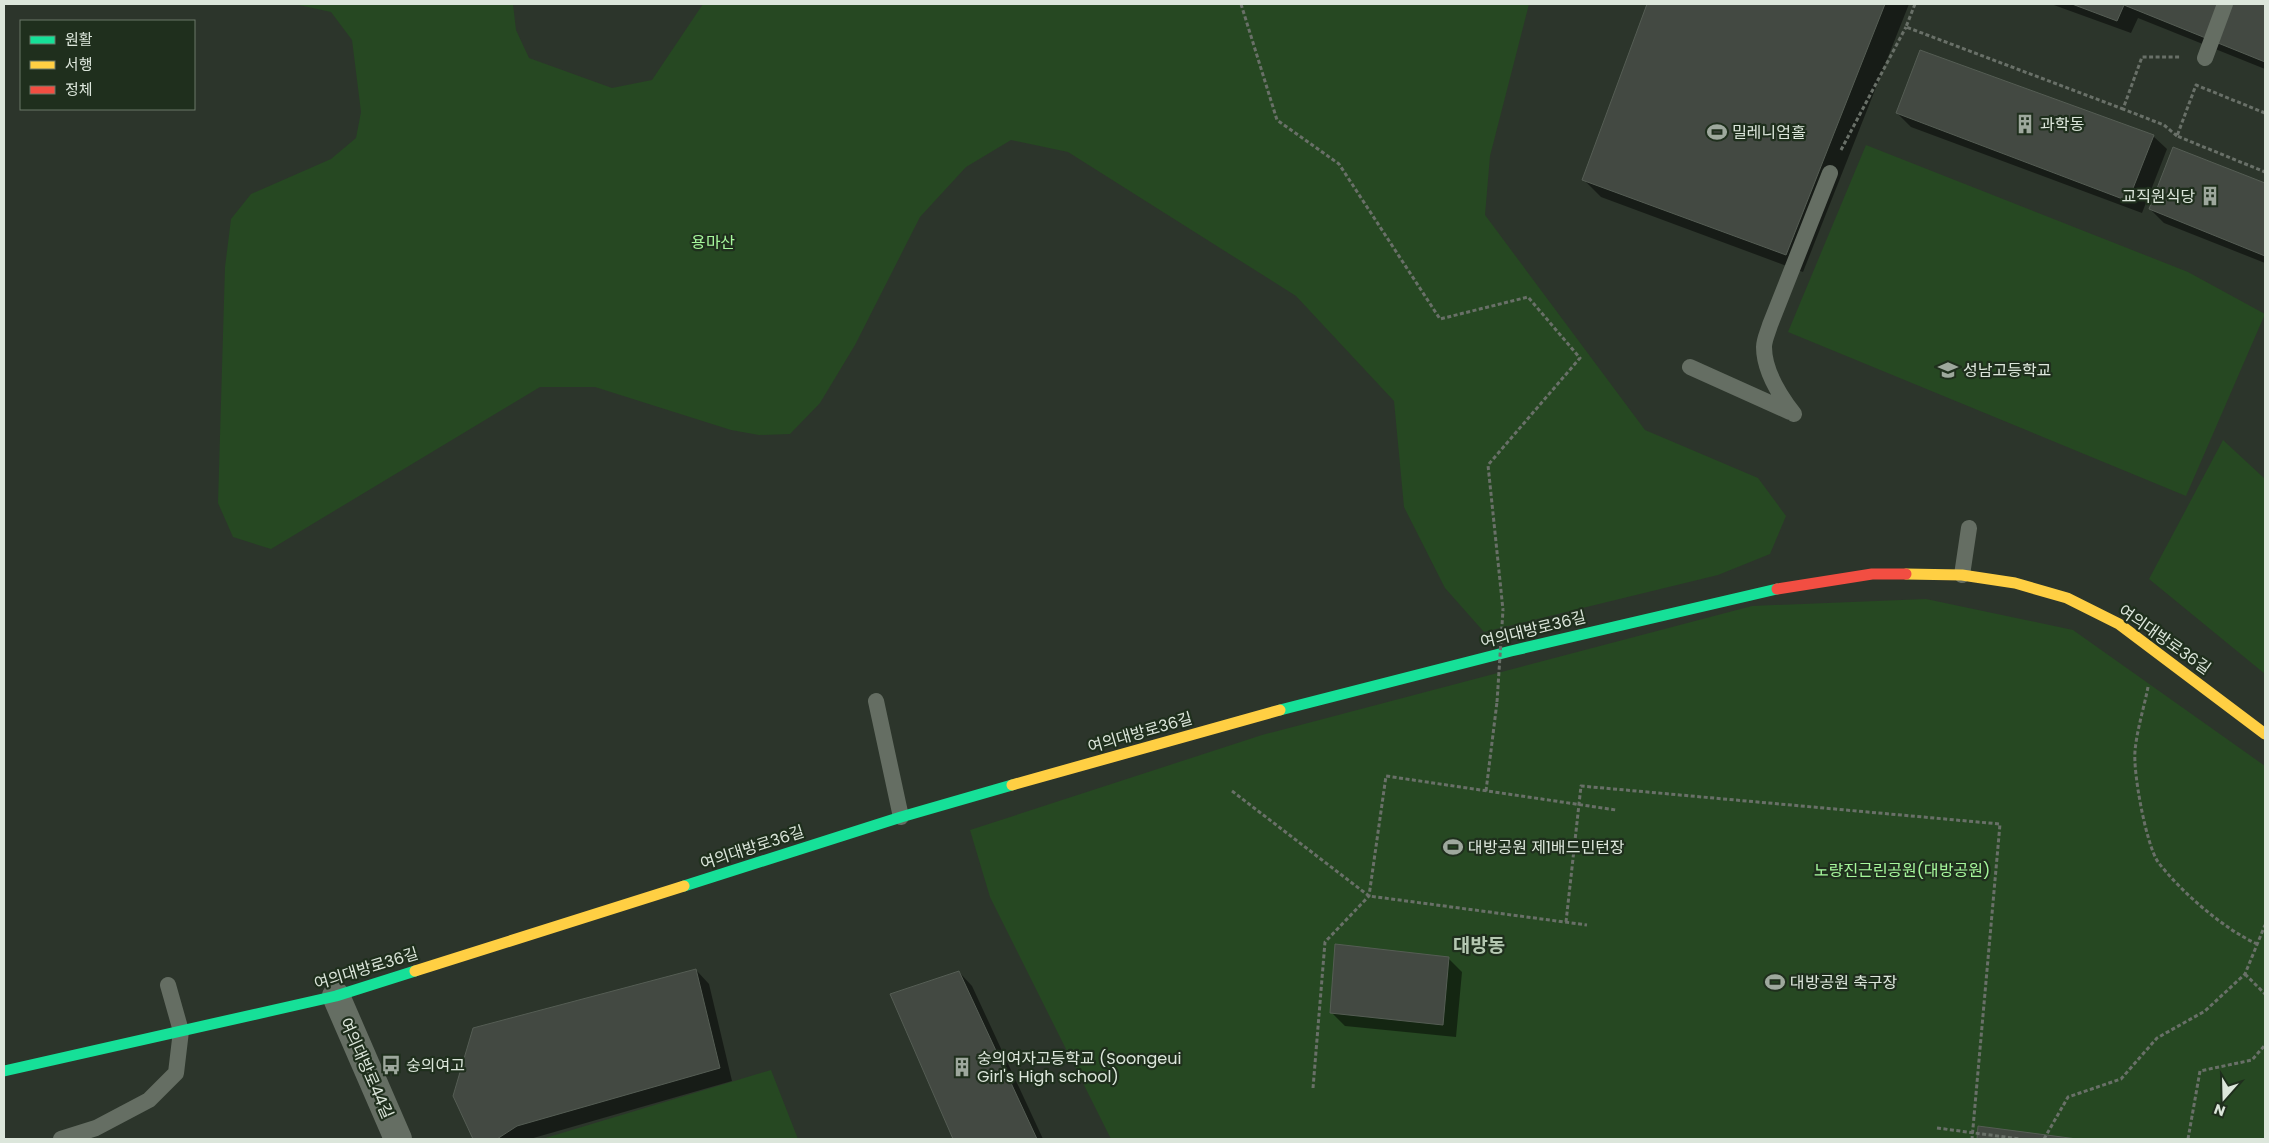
<svg xmlns="http://www.w3.org/2000/svg" width="2269" height="1143" viewBox="0 0 2269 1143" font-family="Poppins,'Noto Sans KR',sans-serif">
<style>
.green{fill:#264822}
.shadow{fill:#0007}
.building{fill:#434942;stroke:#555d54}
.lines{fill:none;stroke-linecap:round;stroke-linejoin:round}
.path{stroke:#697068;stroke-width:3;stroke-dasharray:4 2.5;stroke-linecap:butt}
.lane{stroke:#656e63;stroke-width:16}
.street{stroke:#656e63;stroke-width:28}
.fast{stroke:#16e098;stroke-width:11}
.slow{stroke:#ffcf43;stroke-width:11}
.jam{stroke:#f24e42;stroke-width:11}
.path-bridge{stroke:#697068;stroke-width:3;stroke-dasharray:4 2.5;stroke-linecap:butt}
.labels{text-anchor:middle;stroke-width:4.5;stroke-linejoin:round;paint-order:stroke}
.poi-label{font-size:16px;fill:#dce6db;stroke:#1f2f1d;text-anchor:start}
.park-label{font-size:16px;fill:#a6f79c;stroke:#1f2f1d}
.street-label{font-size:16px;fill:#dce6db;stroke:#1f2f1d}
.quarter-label{font-size:19px;font-weight:bold;fill:#b5c8b2;stroke:#1f2f1d}
</style>
<rect width="100%" height="100%" fill="#2c352b"/>
<path class="green" d="M294,4H513L516,30L529,58L612,88L652,80L703,4H1529L1490,156L1485,215L1645,430L1758,478L1786,516L1770,554L1718,575L1484,632L1445,588L1404,507L1394,401L1296,296L1068,152L1011,140L966,167L920,217L855,345L820,403L790,434L759,435L731,430L595,387H540L271,549L233,537L218,503L225,267L231,219L251,194L331,159L356,138L361,112L352,40L331,12Z
M1866,145L2188,272L2265,314L2186,496L1788,332Z
M2223,440L2265,479V674L2149,579Z
M1926,599L2073,630L2265,766V1139H1111L990,897L970,830L1262,735L1752,606Z
M771,1070L798,1139H542Z"/>
<path class="shadow" d="M1649,4H1909L1803,272L1601,197L1583,179Z
M2051,4H2265V69L2138,18L2131,33Z
M1897,113L2153,136L2167,149L2142,213L1911,127Z
M2174,148L2265,184V263L2164,223L2150,209Z
M1449,959L1462,972L1456,1037L1345,1026L1332,1013Z
M696,970L709,984L732,1081L530,1139H474L455,1096Z
M959,972L972,986L1043,1139H954L891,995Z
M1979,1128L2068,1139H1979Z"/>
<path class="building" d="M1647,4H1885L1786,255L1582,180Z
M2072,4H2265V62L2124,5L2117,21Z
M1920,50L2154,135L2128,201L1896,113Z
M2173,147L2265,183V256L2149,209Z
M1335,944L1449,957L1443,1025L1330,1013Z
M696,969L720,1068L517,1126L497,1139H473L453,1096L473,1028Z
M959,971L1037,1139H953L890,994Z
M1978,1126L2077,1139H1977Z"/>
<g class="lines">
<path class="path" d="M1241,4L1277,120L1339,164L1440,319L1528,297L1580,358L1488,465L1503,610
M1915,4L1906,27L2123,109
M2265,113L2196,85L2177,136L2265,172
M2177,136L2164,125L2123,109L2142,57H2180
M1841,150L1906,27
M2148,687C2144,708 2137,729 2135,751C2133,773 2146,844 2158,862C2181,892 2224,929 2257,944
M1232,791L1369,896L1587,925
M1486,791L1497,702
M1566,922L1581,786L2000,824L1972,1139
M2245,974L2265,994
M1313,1088L1325,942L1369,896L1386,776L1616,810
M1937,1128L2020,1139
M2044,1139L2068,1097L2121,1079L2157,1038L2205,1011L2245,974L2265,925
M2188,1139L2200,1071L2252,1060L2265,1045"/>
<path class="lane" d="M2205,58L2225,4
M1690,367L1790,412
M1794,414C1780,396 1764,372 1764,347C1764,340 1768,332 1770,325L1830,173
M1962,575L1969,528
M876,701L901,817
M61,1139L96,1128L149,1100L176,1073L181,1031L168,985"/>
<path class="street" d="M336,996L398,1139"/>
<path class="fast" d="M1280,710L1511,651L1777,589
M684,886L901,817L1012,785
M4,1071L336,996L415,971"/>
<path class="slow" d="M1906,574L1962,575L2015,583L2067,598L2119,624L2265,734
M1012,785L1280,710
M415,971L684,886"/>
<path class="jam" d="M1777,589L1872,574H1906"/>
<path class="path-bridge" d="M1497,702L1503,610"/>
</g>
<defs>
<symbol id="building-bare" viewBox="-9 -9 18 18"><path d="M-4-6H4V6H1V3H-1V6H-4ZM-2.5-4.3h1.7v1.8h-1.7ZM.8-4.3h1.7v1.8H.8ZM-2.5-1h1.7V.8h-1.7ZM.8-1h1.7V.8H.8Z" fill="#9ea89d" stroke="#1f2f1d" stroke-width="2.5" paint-order="stroke"/></symbol>
<symbol id="stadium-bare" viewBox="-9 -9 18 18"><path d="M0-5a6.5 5 0 1 0 0 10a6.5 5 0 1 0 0-10ZM-3.5-1.8h7v3.6h-7Z" fill="#9ea89d" stroke="#1f2f1d" stroke-width="2.5" paint-order="stroke"/></symbol>
<symbol id="school-bare" viewBox="-9 -9 18 18"><path d="M0-5L7-2L0 1L-7-2ZM-4 1L0 2.5L4 1V4Q0 6-4 4Z" fill="#9ea89d" stroke="#1f2f1d" stroke-width="2.5" paint-order="stroke"/></symbol>
<symbol id="bus-bare" viewBox="-9 -9 18 18"><path d="M-5-6H5V4H4V6H2V4H-2V6H-4V4H-5ZM-3.5-4V0h7V-4ZM-3.5 1.2v1.5H-2V1.2ZM2 1.2v1.5H3.5V1.2Z" fill="#9ea89d" stroke="#1f2f1d" stroke-width="2.5" paint-order="stroke"/></symbol>
</defs>
<g fill-rule="evenodd">
<use href="#building-bare" x="2011" y="110" width="28" height="28"/>
<use href="#stadium-bare" x="1703" y="118" width="28" height="28"/>
<use href="#building-bare" x="2196" y="182" width="28" height="28"/>
<use href="#school-bare" x="1934" y="356" width="28" height="28"/>
<use href="#stadium-bare" x="1439" y="833" width="28" height="28"/>
<use href="#stadium-bare" x="1761" y="968" width="28" height="28"/>
<use href="#bus-bare" x="377" y="1051" width="28" height="28"/>
<use href="#building-bare" x="948" y="1053" width="28" height="28"/>
</g>
<g class="labels">
<g class="poi-label">
<text x="2040" y="130">과학동</text>
<text x="1732" y="138">밀레니엄홀</text>
<text x="2195" y="202" text-anchor="end">교직원식당</text>
<text x="1963" y="376">성남고등학교</text>
<text x="1468" y="853">대방공원 제1배드민턴장</text>
<text x="1790" y="988">대방공원 축구장</text>
<text x="977" y="1064">숭의여자고등학교 (Soongeui<tspan x="977" dy="18">Girl's High school)</tspan></text>
<text x="406" y="1071">숭의여고</text>
</g>
<g class="park-label">
<text x="713" y="248">용마산</text>
<text x="1902" y="876">노량진근린공원(대방공원)</text>
</g>
<g class="street-label">
<text transform="translate(1533 629) rotate(-14)" y="6">여의대방로36길</text>
<text transform="translate(2165 639) rotate(35)" y="6">여의대방로36길</text>
<text transform="translate(1140 732) rotate(-16)" y="6">여의대방로36길</text>
<text transform="translate(752 847) rotate(-18)" y="6">여의대방로36길</text>
<text transform="translate(366 968) rotate(-17)" y="6">여의대방로36길</text>
<text transform="translate(367 1068) rotate(66)" y="6">여의대방로44길</text>
</g>
<g class="quarter-label">
<text x="1479" y="952">대방동</text>
</g>
</g>
<rect width="2269" height="1143" fill="none" stroke="#dce6db" stroke-width="10"/>
<rect x="20" y="20" width="175" height="90" fill="#1f2f1d" stroke="#6b7869"/>
<rect x="30" y="36" width="25" height="8" fill="#16e098" stroke="#6b7869"/>
<text x="65" y="45" font-size="15" fill="#dce6db">원활</text>
<rect x="30" y="61" width="25" height="8" fill="#ffcf43" stroke="#6b7869"/>
<text x="65" y="70" font-size="15" fill="#dce6db">서행</text>
<rect x="30" y="86" width="25" height="8" fill="#f24e42" stroke="#6b7869"/>
<text x="65" y="95" font-size="15" fill="#dce6db">정체</text>
<g transform="translate(2224 1098) rotate(200)" stroke="#1f2f1d" stroke-width="4" paint-order="stroke">
<path d="M0-4L9 19L0 12L-9 19Z" fill="#dce6db"/>
<text y="-8" font-size="14" font-weight="bold" text-anchor="middle" fill="#dce6db">N</text>
</g>
</svg>
